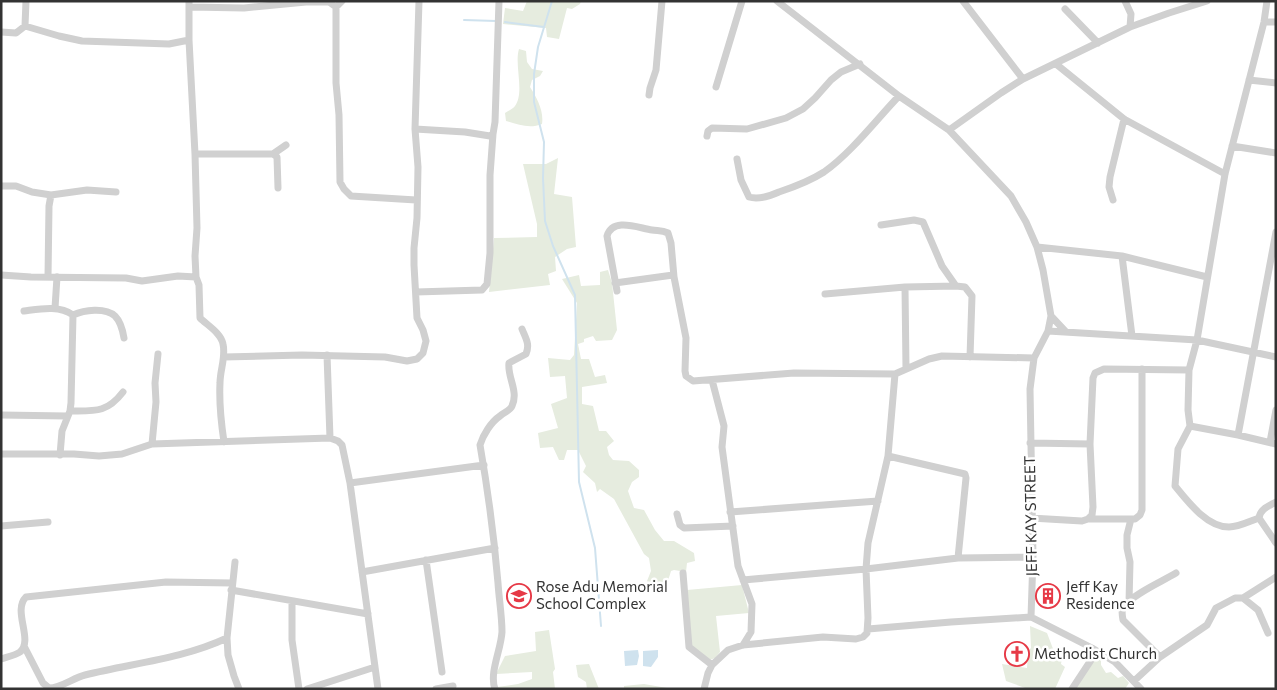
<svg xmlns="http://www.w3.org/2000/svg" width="1277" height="690" viewBox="0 0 1277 690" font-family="Commissioner,sans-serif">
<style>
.green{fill:#e6ecdf}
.water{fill:#cfe2ee}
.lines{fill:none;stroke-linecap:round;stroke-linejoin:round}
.stream{stroke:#cfe2ee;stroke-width:2}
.minor{stroke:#d0d0d0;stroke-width:7}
.labels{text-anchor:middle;stroke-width:5;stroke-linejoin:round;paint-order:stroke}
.street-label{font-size:15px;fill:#333;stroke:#fff}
.poi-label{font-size:15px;fill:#333;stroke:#fff;text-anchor:start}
</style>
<rect width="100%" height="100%" fill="#fff"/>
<path class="green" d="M527,1H581L580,4L572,9L567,8L559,39L547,37L546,28L503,24L505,8L523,11Z
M519,49L526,51L527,62L532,69L543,71L540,76L532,80L530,87C537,98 544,111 542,124C530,129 519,125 506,121L505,113C508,111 513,109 515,106C525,92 514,65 519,49Z
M558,158L554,194L572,197L576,247L567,249L555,257L556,271L548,274L550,285L489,292L494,238L537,237V224L523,164H546Z
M608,270L612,283L617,330L612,340L596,341L593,336L584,339V342L578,344L581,359H589L595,377L605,375L607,383L582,387V404L593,406L599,431H606L614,441L607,447L609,455L613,460L629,461L639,470V477L632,482L628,491L634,508L644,510L655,530L664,541H674L694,553L695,561L687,563L686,572L674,570L671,571C667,585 665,587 653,592L647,581L651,571L649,558L644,554L614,499L600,489L597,492L595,483L583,472L586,466L578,450H567L564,460H559L553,447L540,448L538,433L558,428L551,404L567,398L565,376L550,377L548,358L570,360L574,355L577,303L562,279L579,275L581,286L600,285V272Z
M742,585L749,613L716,616L720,652L715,658L710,660L692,648L687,590Z
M1030,626L1047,633L1055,654L1062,658L1061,664L1065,667L1055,689H1028L1006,681L1002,664L1027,668L1028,651L1031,648Z
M549,630L555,669L553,672L555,689H497V687L518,684L532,679V672L496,674L505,656L536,651L535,632Z
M1098,654L1101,656V665L1106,673L1111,672L1118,678L1123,676L1129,683L1125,689H1075Z
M589,664L599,689H587L586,682L578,677L576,665Z
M644,684L667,688L624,689V686Z"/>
<path class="water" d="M638,650L639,656L637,665L625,666L624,651Z
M658,650V657L651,667L643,666V651Z"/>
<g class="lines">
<path class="stream" d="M552,1L538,47L534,74V102L544,142L543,178L545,221L553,246L575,295L579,482L595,548L601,626
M464,20L496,21
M505,22L544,27"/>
<path class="minor" d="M189,1V40L195,154L197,228L195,256L196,277L199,285L200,318C207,325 221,333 223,344C226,357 220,370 220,383C219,403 221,422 224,442
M342,1L336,7V83L339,115L340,182L344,189L351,196L416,200
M777,1L899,96L949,130L1011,196L1026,222L1037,247L1043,270L1051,316L1066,332
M963,1L1023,79
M1125,1L1131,14L1130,27
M190,7L244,8L306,2H329L336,7
M1065,9L1098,43
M1264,22H1276
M25,26L59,36L82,41L169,44L189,40
M1,32L16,33L25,26L26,1
M1056,64L1124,119L1225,174
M1249,80L1276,83
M716,87L742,1
M649,95L650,88L656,70L662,1
M415,129L419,1
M949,130L1001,93L1023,79L1130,27L1169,13L1207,1
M707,136L708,131L712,128L747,129L786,118L803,109L815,98L831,80L841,72L860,64
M1232,146L1276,153
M195,154H273L277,157L278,188
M273,154L286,145
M737,159L741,180L749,197C759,200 770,196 779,192C794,187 810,181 824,172C851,153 876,120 899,96
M1,186H16L32,192L51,195L87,190L116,192
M1113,200L1109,187L1110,177L1124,119
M881,225L914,220L923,222L942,266L956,286
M1037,247L1122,256
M1,275L31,277L126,278L142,281L178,276L196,277
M48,277L49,206L51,195
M615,283L673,275
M905,287L906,369
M617,291L607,236C613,217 638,228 652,230C658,231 662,230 668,233L671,243L674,277L686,338L685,371L686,376L693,381L794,373L895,374
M416,292L482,290L487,284L490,253V175L493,134
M825,294L905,287L956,286L965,287L972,296L970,357
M55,308L57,277
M24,311C40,309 59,305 73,315L71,403L70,411L62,431L60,455
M73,315C84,310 105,307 115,316C120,321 123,332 124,338
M1051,316L1048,331L1034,358L1030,389L1033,557L1031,617L1092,648L1115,662L1141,689
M1048,331L1197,340L1276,357
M1132,336L1122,256L1207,277
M327,355L330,438
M224,357L302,355L385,357L407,361L417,359L423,353L426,341L423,330L417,318L414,265V248L417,218L418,167L415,129L465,132L490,136L493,134L495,122L499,1
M712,380L724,426L722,447L738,566L752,604L751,632L743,645
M70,411C95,411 107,413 123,392
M1,415L67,416
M1190,426L1238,435L1276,444
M1238,435L1276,232
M1270,442L1276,410
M1030,443L1090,444L1093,507L1092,515L1088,519L1082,521L1031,518
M152,444L156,402L155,383L158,354
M1090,444L1093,378L1095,373L1104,369L1189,370
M1,454H74L99,456L122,454L152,444L330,438L338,441L342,445L350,483L378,689
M888,456L965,474L966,478L958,558
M350,483L484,465
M1276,502C1269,506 1260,509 1259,518L1276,543
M730,512L878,501
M677,514L680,525L684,528L733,526
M1259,518C1250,521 1239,527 1229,527C1207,527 1188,502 1175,486L1178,449L1190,426L1188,410L1189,370L1197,340L1225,174L1264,22L1267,1
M1088,519H1135L1140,515L1142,510V369
M1,526L48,522
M426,560L442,672
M235,562L227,638L228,655L234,676L239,689
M362,572L495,548
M683,573L689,647L712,665
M743,580L866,569L958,558L1033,557
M231,590L368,614
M1243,598L1276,577
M292,601V640L299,689
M1129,602L1130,562L1127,548V535L1131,519
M868,629L951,622L1031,617
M24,646L43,683L49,688C61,688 73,678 85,675C133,663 182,659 227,638
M1160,657L1123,620C1122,614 1121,609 1125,605C1137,592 1161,582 1176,573
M1,659C7,657 16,655 20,652C34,640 12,611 26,597L166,582L232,583
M1134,681L1160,657L1207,625L1216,608L1235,598H1243L1258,610L1268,633
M307,689L375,667
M436,689L453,686
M495,689C489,673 501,650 502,632C502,616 499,599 498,583C494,536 488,491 480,445C483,435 491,422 500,416C504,412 510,411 512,406C519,391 507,377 509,363L526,354C530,344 526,339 522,329
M704,689L708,673L712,665L728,650L743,645L823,637L856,639L863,637L867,633L868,618L866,569L868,543L888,456L895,374L929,359L942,356L1034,358
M1072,689L1097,651"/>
</g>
<defs>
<symbol id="school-ring" viewBox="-11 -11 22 22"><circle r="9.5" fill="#fff" stroke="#e63946" stroke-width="1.5"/><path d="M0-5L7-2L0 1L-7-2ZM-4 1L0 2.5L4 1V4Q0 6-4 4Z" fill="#e63946"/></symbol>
<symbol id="building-ring" viewBox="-11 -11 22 22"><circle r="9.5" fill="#fff" stroke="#e63946" stroke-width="1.5"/><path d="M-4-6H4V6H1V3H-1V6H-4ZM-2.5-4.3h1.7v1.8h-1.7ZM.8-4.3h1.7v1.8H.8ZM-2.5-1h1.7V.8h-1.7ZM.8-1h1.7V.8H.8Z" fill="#e63946"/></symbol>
<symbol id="church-ring" viewBox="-11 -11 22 22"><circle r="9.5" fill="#fff" stroke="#e63946" stroke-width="1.5"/><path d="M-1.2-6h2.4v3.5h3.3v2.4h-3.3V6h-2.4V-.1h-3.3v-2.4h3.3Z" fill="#e63946"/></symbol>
</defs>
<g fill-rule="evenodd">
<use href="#school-ring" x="505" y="582" width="28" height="28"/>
<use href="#building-ring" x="1034" y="582" width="28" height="28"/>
<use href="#church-ring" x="1003" y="640" width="28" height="28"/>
</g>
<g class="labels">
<g class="street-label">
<text transform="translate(1031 516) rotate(-91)" y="5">JEFF KAY STREET</text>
</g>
<g class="poi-label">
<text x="536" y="592">Rose Adu Memorial<tspan x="536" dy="17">School Complex</tspan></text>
<text x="1066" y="592">Jeff Kay<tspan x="1066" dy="17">Residence</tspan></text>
<text x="1034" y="659">Methodist Church</text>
</g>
</g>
<rect width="1277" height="690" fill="none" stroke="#333333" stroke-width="5"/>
</svg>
